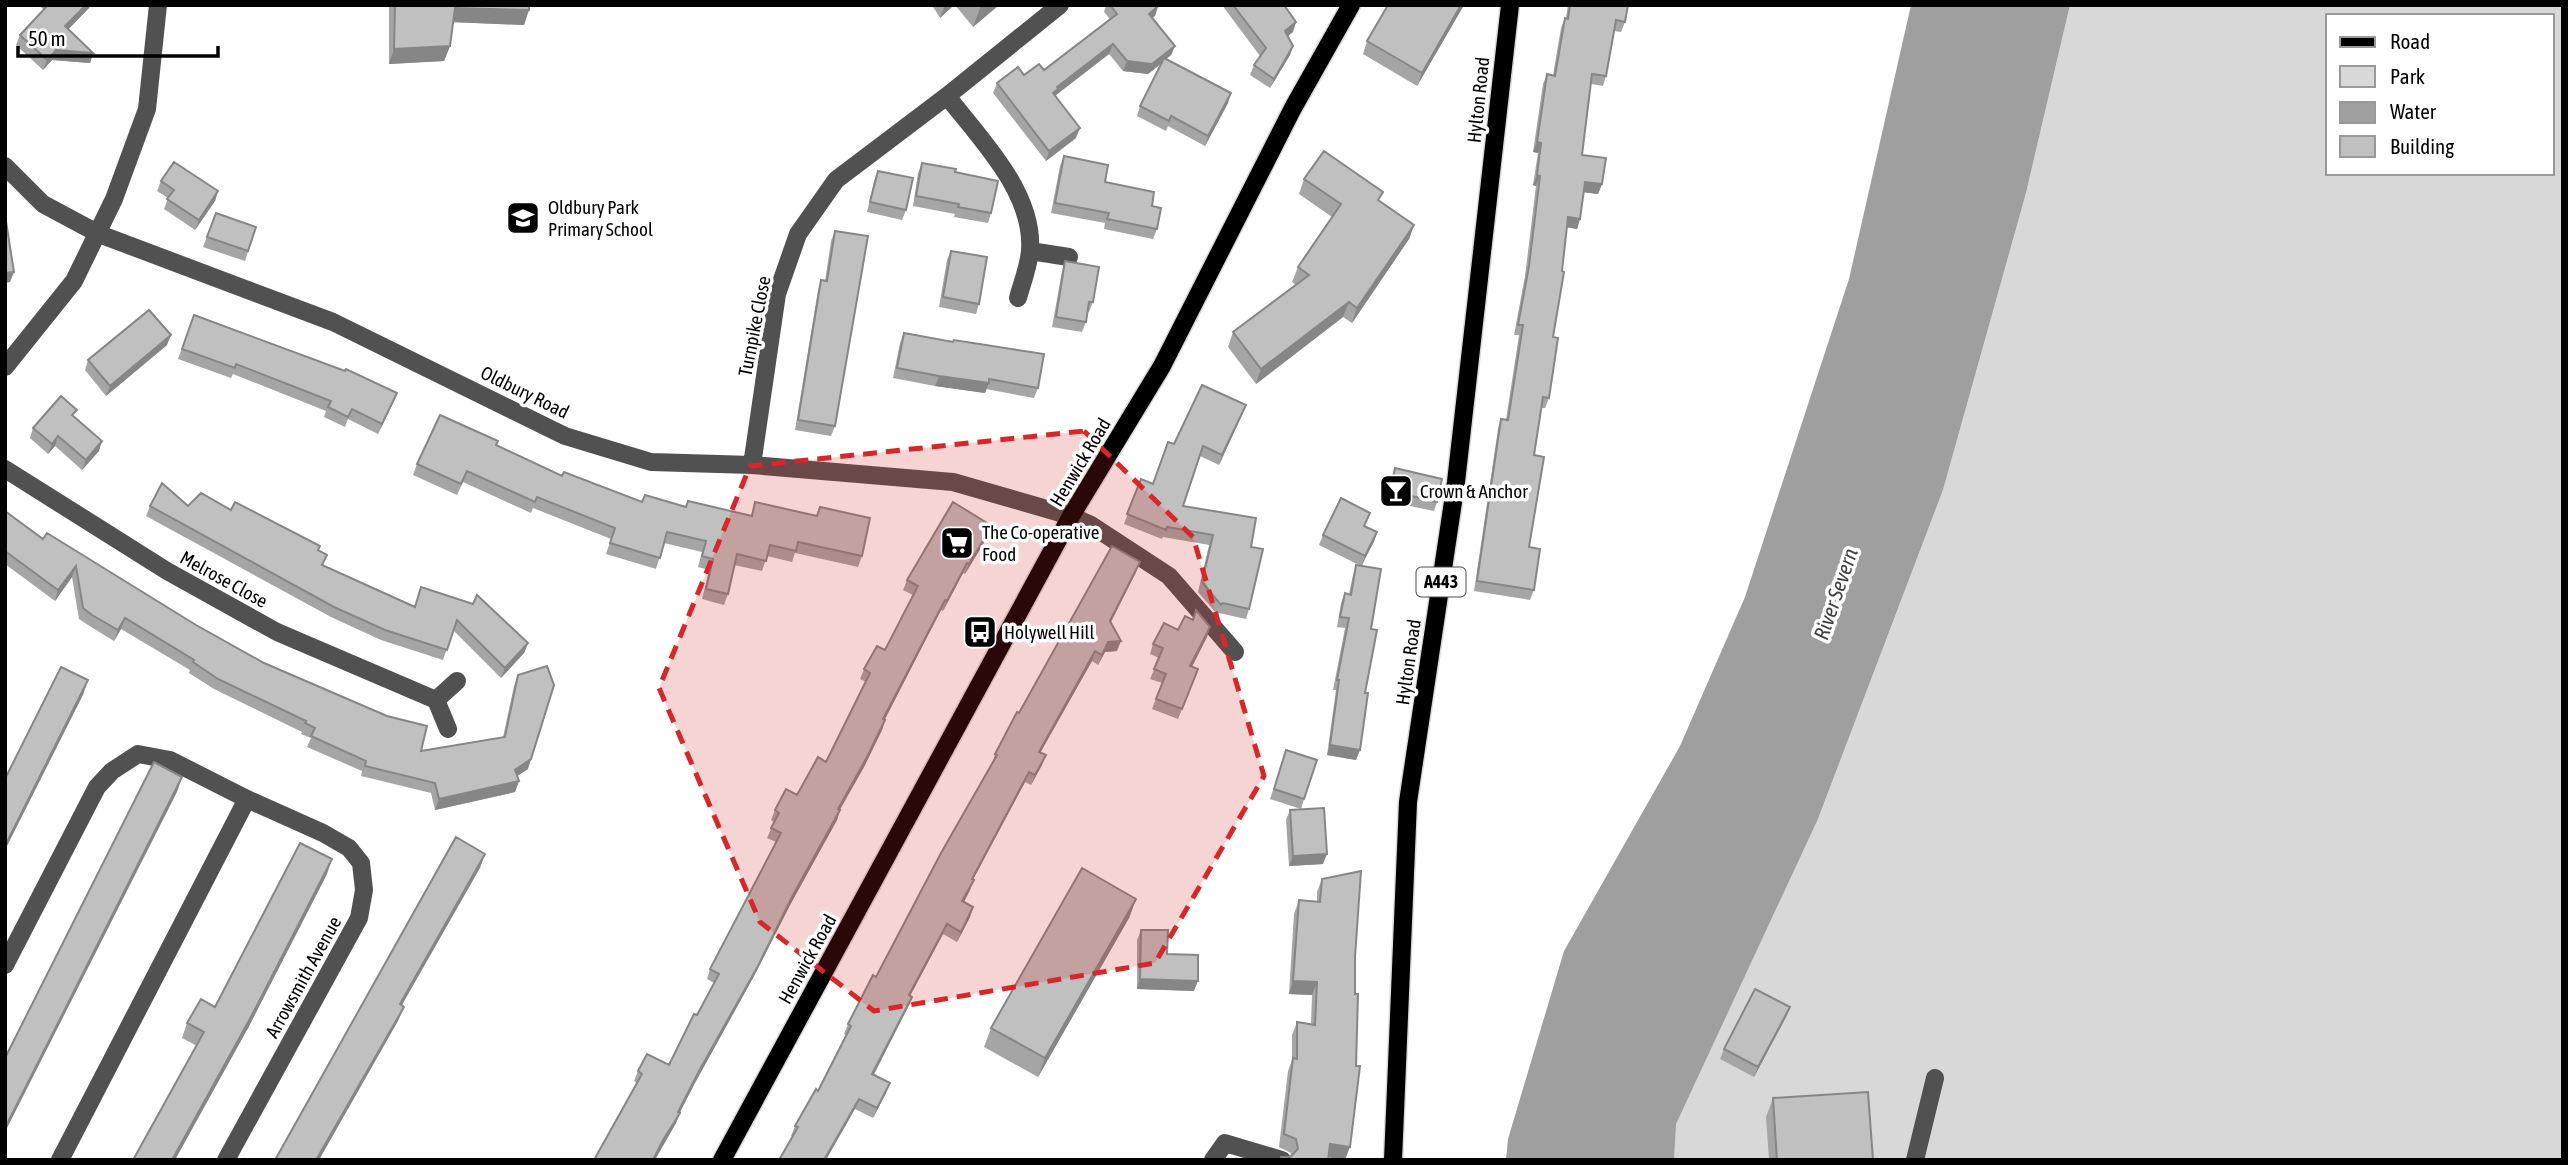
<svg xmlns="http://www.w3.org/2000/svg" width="2568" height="1165" viewBox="0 0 2568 1165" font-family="'Asap Condensed',sans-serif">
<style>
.green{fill:#d8d8d8;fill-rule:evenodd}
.water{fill:#9f9f9f}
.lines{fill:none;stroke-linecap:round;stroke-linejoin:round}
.major-casing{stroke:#dbdbdb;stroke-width:21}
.minor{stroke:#515151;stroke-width:18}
.major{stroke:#000;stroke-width:18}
.wall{fill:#a5a5a5}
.shaded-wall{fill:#868686}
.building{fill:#c0c0c0;stroke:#868686;stroke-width:2}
.marked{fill:#d62828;fill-opacity:0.2;stroke:#d62828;stroke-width:5;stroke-dasharray:14 9;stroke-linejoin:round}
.labels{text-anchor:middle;stroke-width:7;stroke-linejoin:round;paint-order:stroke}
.shield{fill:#fff;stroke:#4c4c4c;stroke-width:2}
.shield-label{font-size:18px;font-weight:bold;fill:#000}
.street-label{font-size:19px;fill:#000;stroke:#fff}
.poi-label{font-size:19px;fill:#000;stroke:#fff;text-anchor:start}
.water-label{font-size:21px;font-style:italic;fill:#404040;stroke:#fff}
</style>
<rect width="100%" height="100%" fill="#fff"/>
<path class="green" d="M2070,5H2563V1160H1674L1675,1124L1818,819L1943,490L2026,193ZM2328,16H2552V173H2328Z"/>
<path class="water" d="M1911,5H2070L2026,193L1943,490L1818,819L1676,1124L1674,1160H1506L1508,1139L1564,951L1680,746L1745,597L1849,279Z"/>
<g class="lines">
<defs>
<path id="major" d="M722,1160L1071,516L1162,366L1293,108L1351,5
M1393,1160L1408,802L1456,482L1510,5"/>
</defs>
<use href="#major" class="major-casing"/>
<path class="minor" d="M947,96C980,139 1034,192 1030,250C1029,266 1022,283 1018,298
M5,166L43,204L99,234L333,322L565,436L651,462L752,465L953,482L1071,516L1091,525L1169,576L1235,652
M1030,251L1069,257
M5,367L74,281L114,199L147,109L158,5
M752,465L777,294L798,234L836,180L947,96L1060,5
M5,469L167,571L277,632L436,700
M448,729L436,700L457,681
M5,965L97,787L112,771L138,754L170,760L247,799L323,833L349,848L361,863L364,890L359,918L226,1160
M60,1160L247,799
M1213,1160L1225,1143L1282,1160
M1915,1160L1935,1078"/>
<use href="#major" class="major"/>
</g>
<path class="wall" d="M39,5H90L89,8L68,29L93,53L90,63L52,60L43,70L16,45L20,35L44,10Z
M389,5H529L524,25L453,22L450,46L444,61L389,64Z
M932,5H954L940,18Z
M955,5H999L973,27Z
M1106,5H1158V6L1155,16L1152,18L1175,46L1171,55L1166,59L1228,103L1205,146L1168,126L1166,131L1137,116L1140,106L1161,64L1148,74L1123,71L1109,54L1056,95L1076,138L1046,161L993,93L997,83L1044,70L1110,19L1104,12Z
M1222,5H1284L1293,32L1288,36L1293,46L1290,55L1270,88L1250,75L1254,65L1260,56Z
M1388,5H1464L1417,86L1363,54L1367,41Z
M1568,5H1628L1625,22L1621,32L1614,31L1606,76L1603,86L1591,84L1582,155L1602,184L1598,194L1584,192L1580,219L1577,229L1567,227L1553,337L1549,398L1545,408H1541L1534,455L1529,547L1534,590L1530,600L1474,591L1498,429L1501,419L1506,420L1519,335H1514L1525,276L1536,186L1533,185L1538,153L1533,152L1543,84L1547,74L1553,75L1561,28L1565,18H1566Z
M1064,156L1105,182L1152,206L1157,229L1153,239L1104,229L1105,223L1051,213L1060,166Z
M922,163L955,172L991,213L988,223L954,217L955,214L913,206L918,173Z
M878,171L906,210L902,220L867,212L874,181Z
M1304,179L1380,201L1414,225L1409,239L1352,323L1343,317L1256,384L1228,347L1233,332L1296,285L1292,282L1298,267L1332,217L1299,194Z
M161,181L218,191L215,201L195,230L164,209L168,198L157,191Z
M216,213L256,227L245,261L203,247Z
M835,231V426L831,436L795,430L818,290L821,280L825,281L831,241Z
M951,251L979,304L976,314L939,307L947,260Z
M1065,261L1093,302L1089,312H1087L1086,322L1082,332L1052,327L1062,271Z
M194,315L397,393L393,403L378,434L348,419L345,427L324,417L326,411L233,374L231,378L178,359Z
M904,333L1038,388L1034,398L986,389L985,393L935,386L893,378L900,343Z
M167,345L106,396L85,370L88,360Z
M1246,405L1219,465L1200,456L1183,506L1251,547L1249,609L1246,619L1219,613L1218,615L1198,592L1209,545L1163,537L1162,539L1124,524L1141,479L1153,484L1174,444Z
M75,417L99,451L82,470L55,446L48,454L30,438L33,428Z
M496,445L562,476L642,502L686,507L688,501L751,516L755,502L816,516L820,507L862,556L858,567L795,553L792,562L767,556L762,571L734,565L728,594L724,605L702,599L709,570L698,567L702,552L664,543L656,569L606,554L611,539L533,508L531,513L463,482L457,495L413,475L417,464Z
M1395,468L1437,502L1434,511L1386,501L1392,478Z
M150,506H188L231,510L319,550L323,566L414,607L528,643L524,653L501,678L453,630L443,660L381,640L331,617L146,516Z
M5,511L43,539L421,751L503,737L514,686L518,675L528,769L517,776L519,781L515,792L435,810L431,793L361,776L362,771L307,747L311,738L301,734L302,732L214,689L189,673L190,670L121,629L114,641L88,625L79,619L72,577L55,601L5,564Z
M1365,526L1377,532L1362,566L1371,629L1360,750L1356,760L1327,755L1336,690H1333L1345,628L1337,627L1341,603L1345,593L1349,594L1353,575L1356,565H1359L1319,545L1323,535Z
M988,536L965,574L963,573L943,611L941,610L884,720H885L882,730L864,767L840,810L837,820L790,905L754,976L696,1081L679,1113L676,1123L660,1150L637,1083L634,1081L638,1071L669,1065L714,983L707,979L710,969L776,842L767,838L774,822L771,820L775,810L797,795L826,762L866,682L860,679L864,669L885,650L913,595L903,590L907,580Z
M1140,562L1136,572L1111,622L1117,651L1105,652L1098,665L1092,661L1040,753L1042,765L1031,785L1025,782L973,879L970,890L964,902L973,907L970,917L957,942L943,934L910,996L912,997L908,1007L874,1074L886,1093L873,1118L855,1109L793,1136H791L795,1126L818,1091L846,1035L844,1034L848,1024L876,977L992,764L995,754L1019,713Z
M1196,610L1210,627L1207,637L1192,667L1198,669L1178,719L1152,709L1162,683L1150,679L1159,658L1150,654L1153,644L1178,630L1192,620Z
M1283,760L1304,799L1301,809L1270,799Z
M1290,810L1323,864L1289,866L1286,820Z
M327,874L247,1030L197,1046L182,1038L187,1023L215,1007Z
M1322,879L1328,1160H1280L1281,1157H1290L1291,1156V1153L1279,1147L1288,1071L1292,1060V1035L1297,1022L1311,1024L1312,995L1289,994L1294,914L1299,900L1317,902V892Z
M1136,899L1129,918L1038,1077L984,1047L991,1028Z
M1141,930L1194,991L1137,989V940Z
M1790,1007L1786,1017L1754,1077L1720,1059L1724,1049Z
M1773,1098L1873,1160H1769L1766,1117Z"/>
<path class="shaded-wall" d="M86,5H90L89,8L62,36L65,26Z
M945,5H954L940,18Z
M981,5H999L973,27Z
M1461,5H1464L1417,86L1422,73Z
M1158,6L1155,16L1145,23L1149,14Z
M455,8L529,10L524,25L449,22Z
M1296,22L1293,32L1281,41L1285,31Z
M1113,44L1109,54L1056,95L1054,99L1053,93L1057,87Z
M450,46L444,61L389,64L394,49Z
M1175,46L1171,55L1148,74L1123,71L1127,61Z
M1293,46L1290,55L1270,88L1274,79Z
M56,50L93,53L90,63L52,60L43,70L47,60Z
M1231,93L1228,103L1205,146L1208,136Z
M1080,128L1076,138L1046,161L1049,151Z
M1537,142L1541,143L1538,153L1533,152Z
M1537,175L1540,176L1536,186L1533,185Z
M1585,182L1602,184L1598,194L1581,192Z
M218,191L215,201L195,230L199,220Z
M1568,217L1580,219L1577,229L1565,227Z
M1414,225L1409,239L1352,323L1357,308Z
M14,272L10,282L5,283V273Z
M1349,302L1343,317L1256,384L1261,369Z
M171,335L167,345L106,396L110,386Z
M939,376L989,383L985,393L935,386Z
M397,393L393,403L378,434L382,424Z
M1246,405L1242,415L1219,465L1222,455Z
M58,436L55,446L48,454L52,444Z
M102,441L99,451L82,470L86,460Z
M992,526L988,536L965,574L969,564Z
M1377,532L1374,542L1361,566L1365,556Z
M1140,562L1136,572L1106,631L1110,621Z
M967,563L963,573L943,611L947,601Z
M76,566L72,577L55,601L58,590Z
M945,600L941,610L880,729L883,719Z
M125,618L121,629L114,641L118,630Z
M1210,627L1207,637L1187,676L1190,666Z
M1121,641L1117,651L1105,652L1098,665L1102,655L1108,642Z
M528,643L524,653L501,678L505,668Z
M1095,651L1092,661L1035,762L1039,752Z
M88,680L83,695L5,850V846Z
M885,720L882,730L864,767L834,819L838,809Z
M1330,745L1360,750L1356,760L1327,755Z
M1046,755L1042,765L1031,785L1035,775Z
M531,759L528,769L511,780L515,770Z
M1029,772L1025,782L968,889L972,879Z
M182,777L177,792L5,1132V1128Z
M519,781L515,792L435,810L439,799Z
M840,810L837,820L790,905L754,976L696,1081L675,1122L680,1113L676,1123L655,1160H653L793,895Z
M485,854L480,868L394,1019L400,1004Z
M1327,854L1323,864L1289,866L1293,856Z
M332,859L327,874L247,1030L175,1160H172Z
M974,880L970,890L959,911L962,901Z
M1136,899L1129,918L1038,1077L1045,1058Z
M973,907L970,917L957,942L961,932Z
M947,924L943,934L905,1005L909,995Z
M1140,979L1198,981L1194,991L1137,989Z
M1293,981L1317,982L1312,995L1289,994Z
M912,997L908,1007L869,1084L872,1074Z
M404,1007L398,1021L319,1160H316Z
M1790,1007L1786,1017L1754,1077L1758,1067Z
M890,1083L886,1093L873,1118L877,1108Z
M859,1099L855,1109L826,1160H824Z
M1330,1144L1350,1147L1345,1160L1325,1157Z"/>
<path class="building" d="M48,5H86L65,26L93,53L56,50L47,60L20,35Z
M395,5H529V10L455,8L450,46L394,49Z
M1110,5H1158V6L1149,14L1175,46L1152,64L1127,61L1113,44L1057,87L1058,89L1053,93L1080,128L1049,151L997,83L1018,67L1024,75L1039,64L1044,70L1117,14Z
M1233,5H1284L1296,22L1285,31L1293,46L1274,79L1254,65L1266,48Z
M1388,5H1461L1422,73L1367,41Z
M1570,5H1628L1625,22L1616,20L1606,76L1592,74L1582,155L1606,158L1602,184L1585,182L1580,219L1568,217L1562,271L1564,272L1553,337L1558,338L1549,398L1543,397L1534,455L1544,457L1529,547L1540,549L1534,590L1477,581L1501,419L1508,420L1523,325H1518L1529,266L1540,176L1537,175L1541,143L1537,142L1547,74L1555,76L1565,18L1568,19Z
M1164,58L1231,93L1208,136L1171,116L1169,121L1140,106Z
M1324,151L1383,192L1378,200L1414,225L1357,308L1349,302L1261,369L1233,332L1309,275L1298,267L1341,204L1304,179Z
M1064,156L1108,165L1105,182L1154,192L1152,206L1161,208L1157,229L1107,219L1109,213L1055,203Z
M174,162L218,191L199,220L167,199L174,190L161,181Z
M922,163L956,169L955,172L998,181L991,213L958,207L959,204L916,196Z
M878,171L913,178L906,210L870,202Z
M216,213L256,227L248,251L207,237Z
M5,215L14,272L5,273Z
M835,231L868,236L835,426L798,420L821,280L827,281Z
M951,251L987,257L979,304L943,297Z
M1065,261L1099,267L1093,302H1089L1086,322L1056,317Z
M149,310L171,335L110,386L88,360Z
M194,315L345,371L346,369L397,393L382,424L352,409L348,417L328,407L331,401L236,364L235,368L182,349Z
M904,333L953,342L954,340L1044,354L1038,388L989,379V383L939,376L897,368Z
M1202,385L1246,405L1222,455L1203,446L1183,506L1256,518L1251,547L1263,549L1249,609L1223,603L1221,605L1202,582L1213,535L1167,527L1166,530L1127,514L1141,479L1153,484L1168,442L1174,444Z
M61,396L77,410L72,415L102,441L86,460L58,436L52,444L33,428Z
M440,415L498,441L496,445L562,476L564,472L642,502L645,495L686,507L688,501L752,516L755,502L817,516L820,507L870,518L862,556L798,542L796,551L770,545L766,561L737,554L728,594L706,589L713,559L702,556L706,541L667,532L660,558L610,543L615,528L537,497L535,502L467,471L461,484L417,464Z
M1395,468L1442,479L1437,502L1390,491Z
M162,483L188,506L201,493L231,510L235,502L320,546L318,550L327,555L322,565L415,607L421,587L473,604L477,595L528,643L505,668L457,620L447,650L385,630L334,607L150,506Z
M1341,498L1370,513L1364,526L1377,532L1365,556L1323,535Z
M953,502L992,526L969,564L967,563L947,601L945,600L883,719L885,720L867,757L838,809L840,810L793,895L758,966L699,1071L678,1112L680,1113L663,1140L653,1160H594L642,1074L638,1071L647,1054L669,1065L694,1014L697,1015L719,974L710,969L781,833L771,828L779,813L775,810L786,789L797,795L818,757L826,762L870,673L864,669L877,646L885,650L918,586L907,580Z
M5,511L43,539L47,533L196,625L264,663L387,716L427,726L421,751L505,737L518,675L547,666L554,685L531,759L515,770L519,781L439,799L435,783L365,766L366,761L311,736L315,728L305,723L306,721L218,679L193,662L194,660L125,618L118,630L92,615L83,608L76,566L58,590L5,551Z
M1112,546L1140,562L1110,621L1121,641L1108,642L1102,655L1095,651L1039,752L1046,755L1035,775L1029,772L972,879L974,880L962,901L973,907L961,932L947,924L909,995L912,997L872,1074L890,1083L877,1108L859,1099L824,1160H779L798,1127L795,1126L816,1089L818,1091L851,1026L848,1024L873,975L876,977L941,853L997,755L995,754L1017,712L1019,713Z
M1356,565L1381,569L1371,629L1377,630L1365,693H1368L1360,750L1330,745L1339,680H1337L1349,618L1340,617L1345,593L1351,595Z
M1196,610L1210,627L1190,666L1198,669L1182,709L1156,699L1166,674L1154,669L1163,648L1153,644L1164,623L1178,630L1185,616L1193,620Z
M61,667L88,680L5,846V779Z
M1286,750L1317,760L1304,799L1274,789Z
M154,762L182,777L5,1128V1058Z
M1324,808L1327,854L1293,856L1290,810Z
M456,837L485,854L400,1004L404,1007L316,1160H275Z
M300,843L332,859L252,1015L172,1160H133L204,1032L187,1023L201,999L215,1007Z
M1082,868L1136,899L1045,1058L991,1028Z
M1361,871L1355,957V994H1358L1356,1066H1360L1350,1147L1330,1144L1328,1160H1281V1157H1290L1298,1149L1296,1139L1284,1134L1293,1058L1297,1059V1022L1315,1025L1317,982L1293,981L1299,900L1320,902L1322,879Z
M1141,930H1168L1167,954L1198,955V981L1140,979Z
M1755,989L1790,1007L1758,1067L1724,1049Z
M1868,1092L1873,1160H1777L1773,1098Z"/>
<path class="marked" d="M1084,431L1193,537L1264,776L1155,963L874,1011L760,922L659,688L750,466Z"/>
<defs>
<symbol id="school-square" viewBox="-11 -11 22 22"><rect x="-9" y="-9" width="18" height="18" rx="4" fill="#000" stroke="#fff"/><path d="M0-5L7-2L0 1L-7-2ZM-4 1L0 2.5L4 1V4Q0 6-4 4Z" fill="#fff"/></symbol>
<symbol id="bar-square" viewBox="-11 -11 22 22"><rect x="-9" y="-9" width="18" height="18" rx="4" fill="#000" stroke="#fff"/><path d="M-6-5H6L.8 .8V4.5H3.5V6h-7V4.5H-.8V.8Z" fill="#fff"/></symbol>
<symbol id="supermarket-square" viewBox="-11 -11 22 22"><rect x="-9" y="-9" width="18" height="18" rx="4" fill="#000" stroke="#fff"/><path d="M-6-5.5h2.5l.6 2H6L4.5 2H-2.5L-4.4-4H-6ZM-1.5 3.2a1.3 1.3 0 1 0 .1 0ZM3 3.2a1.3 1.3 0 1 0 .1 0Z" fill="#fff"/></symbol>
<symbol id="bus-square" viewBox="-11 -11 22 22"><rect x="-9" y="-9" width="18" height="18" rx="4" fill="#000" stroke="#fff"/><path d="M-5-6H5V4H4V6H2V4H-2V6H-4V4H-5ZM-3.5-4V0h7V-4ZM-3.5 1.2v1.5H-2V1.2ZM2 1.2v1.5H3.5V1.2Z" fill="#fff"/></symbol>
</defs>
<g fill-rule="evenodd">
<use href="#school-square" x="504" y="199" width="38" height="38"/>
<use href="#bar-square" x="1377" y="472" width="38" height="38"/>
<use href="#supermarket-square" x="938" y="524" width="38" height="38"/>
<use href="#bus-square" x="961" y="613" width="38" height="38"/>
</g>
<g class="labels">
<rect class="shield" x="1416.5" y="567.5" width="49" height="29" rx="5"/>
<g class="shield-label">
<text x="1441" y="588">A443</text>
</g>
<g class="street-label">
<text transform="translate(1478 100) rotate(-84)" y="7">Hylton Road</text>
<text transform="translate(754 326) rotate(-79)" y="7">Turnpike Close</text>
<text transform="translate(525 392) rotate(26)" y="7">Oldbury Road</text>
<text transform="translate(1080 462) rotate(-59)" y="7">Henwick Road</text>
<text transform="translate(224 579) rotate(29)" y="7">Melrose Close</text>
<text transform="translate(1408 662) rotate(-82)" y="7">Hylton Road</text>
<text transform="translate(807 959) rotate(-61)" y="7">Henwick Road</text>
<text transform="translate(303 977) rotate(-61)" y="7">Arrowsmith Avenue</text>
</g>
<g class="poi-label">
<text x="548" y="214">Oldbury Park<tspan x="548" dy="22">Primary School</tspan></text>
<text x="1420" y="498">Crown &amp; Anchor</text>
<text x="982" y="539">The Co-operative<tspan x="982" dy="22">Food</tspan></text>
<text x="1004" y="639">Holywell Hill</text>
</g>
<g class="water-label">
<text transform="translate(1836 594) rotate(-71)" y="7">River Severn</text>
</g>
</g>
<rect width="2568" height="1165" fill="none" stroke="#000000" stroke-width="14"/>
<rect x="2326" y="14" width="228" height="161" fill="#ffffff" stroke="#999999" stroke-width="2"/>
<rect x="2340" y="37" width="35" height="10" fill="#000000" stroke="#999999" stroke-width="2"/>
<text x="2390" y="49" font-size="21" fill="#000000">Road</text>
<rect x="2340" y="66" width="35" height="21" fill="#d8d8d8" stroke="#999999" stroke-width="2"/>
<text x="2390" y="84" font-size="21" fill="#000000">Park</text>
<rect x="2340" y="102" width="35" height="21" fill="#9f9f9f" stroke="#999999" stroke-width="2"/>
<text x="2390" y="119" font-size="21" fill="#000000">Water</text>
<rect x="2340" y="136" width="35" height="21" fill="#c0c0c0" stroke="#999999" stroke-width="2"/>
<text x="2390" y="154" font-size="21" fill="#000000">Building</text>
<path d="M18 46v10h200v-10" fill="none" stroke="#000000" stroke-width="3.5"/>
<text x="28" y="46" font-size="21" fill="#000000" stroke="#ffffff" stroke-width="5" paint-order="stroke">50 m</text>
</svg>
